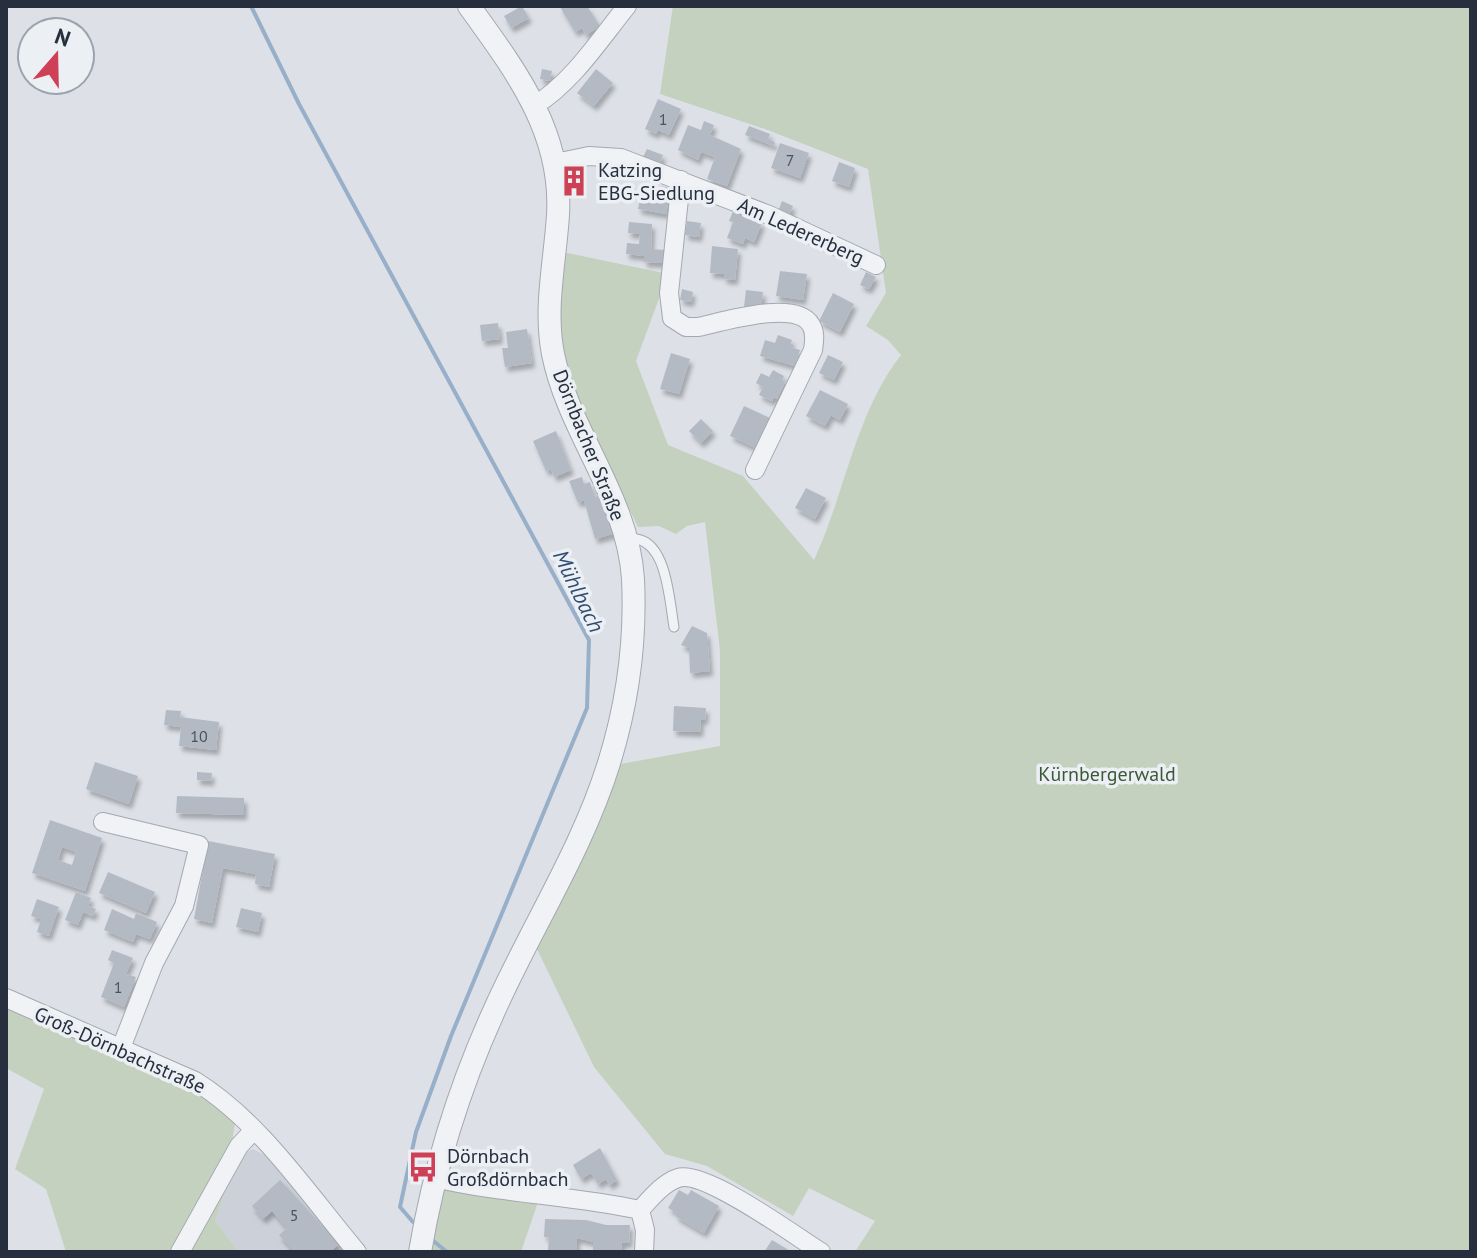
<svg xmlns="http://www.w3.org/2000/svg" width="1477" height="1258" viewBox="0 0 1477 1258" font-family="'PT Sans',sans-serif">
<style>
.built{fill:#cbd0d9}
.green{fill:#c3d1be}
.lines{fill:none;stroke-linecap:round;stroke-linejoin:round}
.stream{stroke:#97afc8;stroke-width:4}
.building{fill:#b4bac4;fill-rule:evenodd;filter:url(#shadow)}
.service-casing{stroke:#a3a8b1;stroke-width:11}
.minor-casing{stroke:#a3a8b1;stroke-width:20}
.tertiary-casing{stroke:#a3a8b1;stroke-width:24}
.service{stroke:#f0f2f5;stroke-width:9}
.minor{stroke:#f0f2f5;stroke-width:18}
.tertiary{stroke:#f0f2f5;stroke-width:22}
.labels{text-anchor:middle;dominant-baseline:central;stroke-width:7;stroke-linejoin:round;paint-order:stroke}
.number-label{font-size:16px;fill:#4a5260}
.poi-label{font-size:20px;fill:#272f3e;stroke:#ecf0f5;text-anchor:start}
.street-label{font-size:20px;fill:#272f3e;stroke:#ecf0f5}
.park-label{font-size:20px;fill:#3b5934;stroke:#ecf0f5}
.water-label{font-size:22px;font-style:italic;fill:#314d71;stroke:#ecf0f5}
</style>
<defs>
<filter id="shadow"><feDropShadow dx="3" dy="5" stdDeviation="2" flood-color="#0004"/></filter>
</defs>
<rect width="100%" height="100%" fill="#dde1e7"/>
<path class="built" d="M253,1149L265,1155L348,1252H239L215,1221L233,1169L242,1154Z"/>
<path class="green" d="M673,6H1471V1252H855L875,1221L809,1188L793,1216L707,1166L665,1154L594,1067L537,949L615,765L720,746V651L705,522L687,526L676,534L659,526L638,527L565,374L558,315L563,252L668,274L636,361L668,445L743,476L814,560C844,496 856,412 901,355L888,340L866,326L886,293L868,169L765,129L660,94Z
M6,1004L188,1084L235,1122L232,1143L173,1252H66L46,1189L15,1169L44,1089L6,1068Z
M233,1169L215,1221L239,1252H186Z
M444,1190L539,1199L521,1252H429L434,1222Z"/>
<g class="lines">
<path class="stream" d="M251,6L299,104L589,640L587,708L451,1036L416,1132L400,1207L413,1222
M431,1239L447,1252"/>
</g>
<path class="building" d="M522,6L529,18L511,28L504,16Z
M562,6H587L600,26L586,35L582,28L575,32L560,7Z
M542,69L552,71L550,81L540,79Z
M596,69L613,83L594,106L577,93Z
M658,99L681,109L669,135L658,130L656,134L645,129Z
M704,121L714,125L710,135L741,149L727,186L707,179L715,157L701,152L698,160L678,150L688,125L701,130Z
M749,126L770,134L768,139L775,142L774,146L745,135Z
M780,143L809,153L800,178L771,168Z
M647,149L663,155L660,163L643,157Z
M839,162L855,168L849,187L832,181Z
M661,186L671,188L666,214L638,209L642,189L660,192Z
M782,201L793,206L788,218L777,214Z
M733,211L762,223L754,242L745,238L743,244L727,238L733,222L729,221Z
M687,221L701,223L699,237L685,235Z
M629,222L652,224L651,249L666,250L665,263L644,262V256L626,254L627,243L639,244L640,234L628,233Z
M712,246L738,249L735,280L724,279V274L710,273Z
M780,271L807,274L803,300L776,296Z
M866,272L876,277L869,289L860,285Z
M682,289L693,292L691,302L680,300Z
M746,290L763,292L761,309L744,307Z
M833,293L854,304L840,332L819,321Z
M498,323L500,339L482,341L480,325Z
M527,329L532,363L505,367L502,348H508L506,332Z
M778,335L792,340L790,347L800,350L795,366L760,356L765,340L775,343Z
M671,353L690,359L679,394L660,389Z
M828,355L843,362L834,380L819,373Z
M773,370L784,376L782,380L785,382L777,399L774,397L772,401L759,395L763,387L756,383L761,373L769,377Z
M820,390L848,404L840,420L831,415L825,426L806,416Z
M744,406L770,418L756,448L730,436Z
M701,419L713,431L701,443L689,431Z
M556,431L571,470L554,477L551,469L546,471L533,441Z
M582,477L584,484L590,482L595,497L604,494L616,533L595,539L584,500L578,503L569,481Z
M806,488L826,498L815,519L795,508Z
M692,626L707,633L710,671L690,673L689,648L681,645Z
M674,706L706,708L705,720L701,719L700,732L673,731Z
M166,710L181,711L180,717L219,722L216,750L179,746L181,727L164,725Z
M95,762L138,776L129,804L86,789Z
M197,772L212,773L211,781L197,780Z
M177,796L244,798V815L176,813Z
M50,820L102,838L85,891L32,873ZM62,847L76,852L72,865L58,860Z
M208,841L275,854L269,887L255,884L256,874L223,868L212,923L194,919Z
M108,872L155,892L146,913L99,893Z
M76,892L91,898L88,906L96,909L93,916L83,912L78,925L65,920Z
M37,899L59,907L49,936L37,932L41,919L31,916Z
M241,908L262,913L258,932L236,927Z
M112,909L134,919L136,913L157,922L150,939L136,934L133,942L104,930Z
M112,950L133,958L126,974L136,977L124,1007L101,997L114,963L108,960Z
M600,1148L617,1180L609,1185L606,1179L598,1184L591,1173L581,1179L573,1165Z
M280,1180L339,1244L330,1252H295L279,1235L287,1228L272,1211L263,1219L252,1206Z
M679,1190L688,1195L691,1190L719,1206L704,1233L675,1216L677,1213L668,1208Z
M545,1219L586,1220L606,1225H630L629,1243H622L621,1252H593V1242L577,1238V1251L548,1250L549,1237H544Z
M772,1240L792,1252H764Z"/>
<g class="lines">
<g class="service-casing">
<path id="service" d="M627,539C667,533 669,599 674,627"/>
</g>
<g class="minor-casing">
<path id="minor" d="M535,105C571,84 601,38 627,6
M555,163L589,156L621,158L769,215L876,265
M681,180L669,293L672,318L686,327H698C722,322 796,299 811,325C816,333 814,342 813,350L755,470
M103,822L199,845L184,906L154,963L121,1048
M6,998L195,1081C260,1121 308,1194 357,1252
M435,1178C502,1194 572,1195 640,1210L645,1230L644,1252
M640,1210C651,1198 663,1183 678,1178C704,1169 795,1236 821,1252
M180,1252L239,1146L254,1130"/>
</g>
<g class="tertiary-casing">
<path id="tertiary" d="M420,1252C434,1169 459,1088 494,1011C531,928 582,850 609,763C627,705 636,640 633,579C628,497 569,433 553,354C544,308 555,262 558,215C563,132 515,70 469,6"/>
</g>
<use href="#service" class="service"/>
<use href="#minor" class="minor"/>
<use href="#tertiary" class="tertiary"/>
</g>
<defs>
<g id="building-bare" transform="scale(2.4)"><path d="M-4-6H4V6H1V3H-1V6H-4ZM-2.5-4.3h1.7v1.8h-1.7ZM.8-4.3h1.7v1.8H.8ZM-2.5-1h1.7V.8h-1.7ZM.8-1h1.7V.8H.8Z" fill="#ce4055" stroke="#ecf0f5" stroke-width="2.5" paint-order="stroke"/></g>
<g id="bus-bare" transform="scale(2.4)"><path d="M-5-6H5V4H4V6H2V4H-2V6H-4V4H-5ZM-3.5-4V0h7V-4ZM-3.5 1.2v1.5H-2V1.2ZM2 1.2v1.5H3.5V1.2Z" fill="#ce4055" stroke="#ecf0f5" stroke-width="2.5" paint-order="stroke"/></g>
</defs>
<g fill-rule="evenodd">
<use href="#building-bare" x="574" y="181"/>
<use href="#bus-bare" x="423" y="1167"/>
</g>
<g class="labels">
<g class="number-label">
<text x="663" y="119">1</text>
<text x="790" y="160">7</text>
<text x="199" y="736">10</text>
<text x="118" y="987">1</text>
<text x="294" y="1215">5</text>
</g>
<g class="poi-label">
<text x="598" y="170">Katzing<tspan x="598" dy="23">EBG-Siedlung</tspan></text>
<text x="447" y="1156">Dörnbach<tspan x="447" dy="23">Großdörnbach</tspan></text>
</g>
<g class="street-label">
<text transform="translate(801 231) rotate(24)">Am Ledererberg</text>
<text transform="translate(589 445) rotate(68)">Dörnbacher Straße</text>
<text transform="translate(120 1050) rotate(24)">Groß-Dörnbachstraße</text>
</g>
<g class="park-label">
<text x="1107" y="774">Kürnbergerwald</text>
</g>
<g class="water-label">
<text transform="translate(579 591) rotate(64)">Mühlbach</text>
</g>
</g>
<rect width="1477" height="1258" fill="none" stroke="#272f3e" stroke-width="16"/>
<g transform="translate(56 56) rotate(20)"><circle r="38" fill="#ecf0f5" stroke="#9da3ac" stroke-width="2"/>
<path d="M0-6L14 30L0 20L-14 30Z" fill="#ce4055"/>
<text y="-12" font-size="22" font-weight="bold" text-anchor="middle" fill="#272f3e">N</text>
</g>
</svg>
